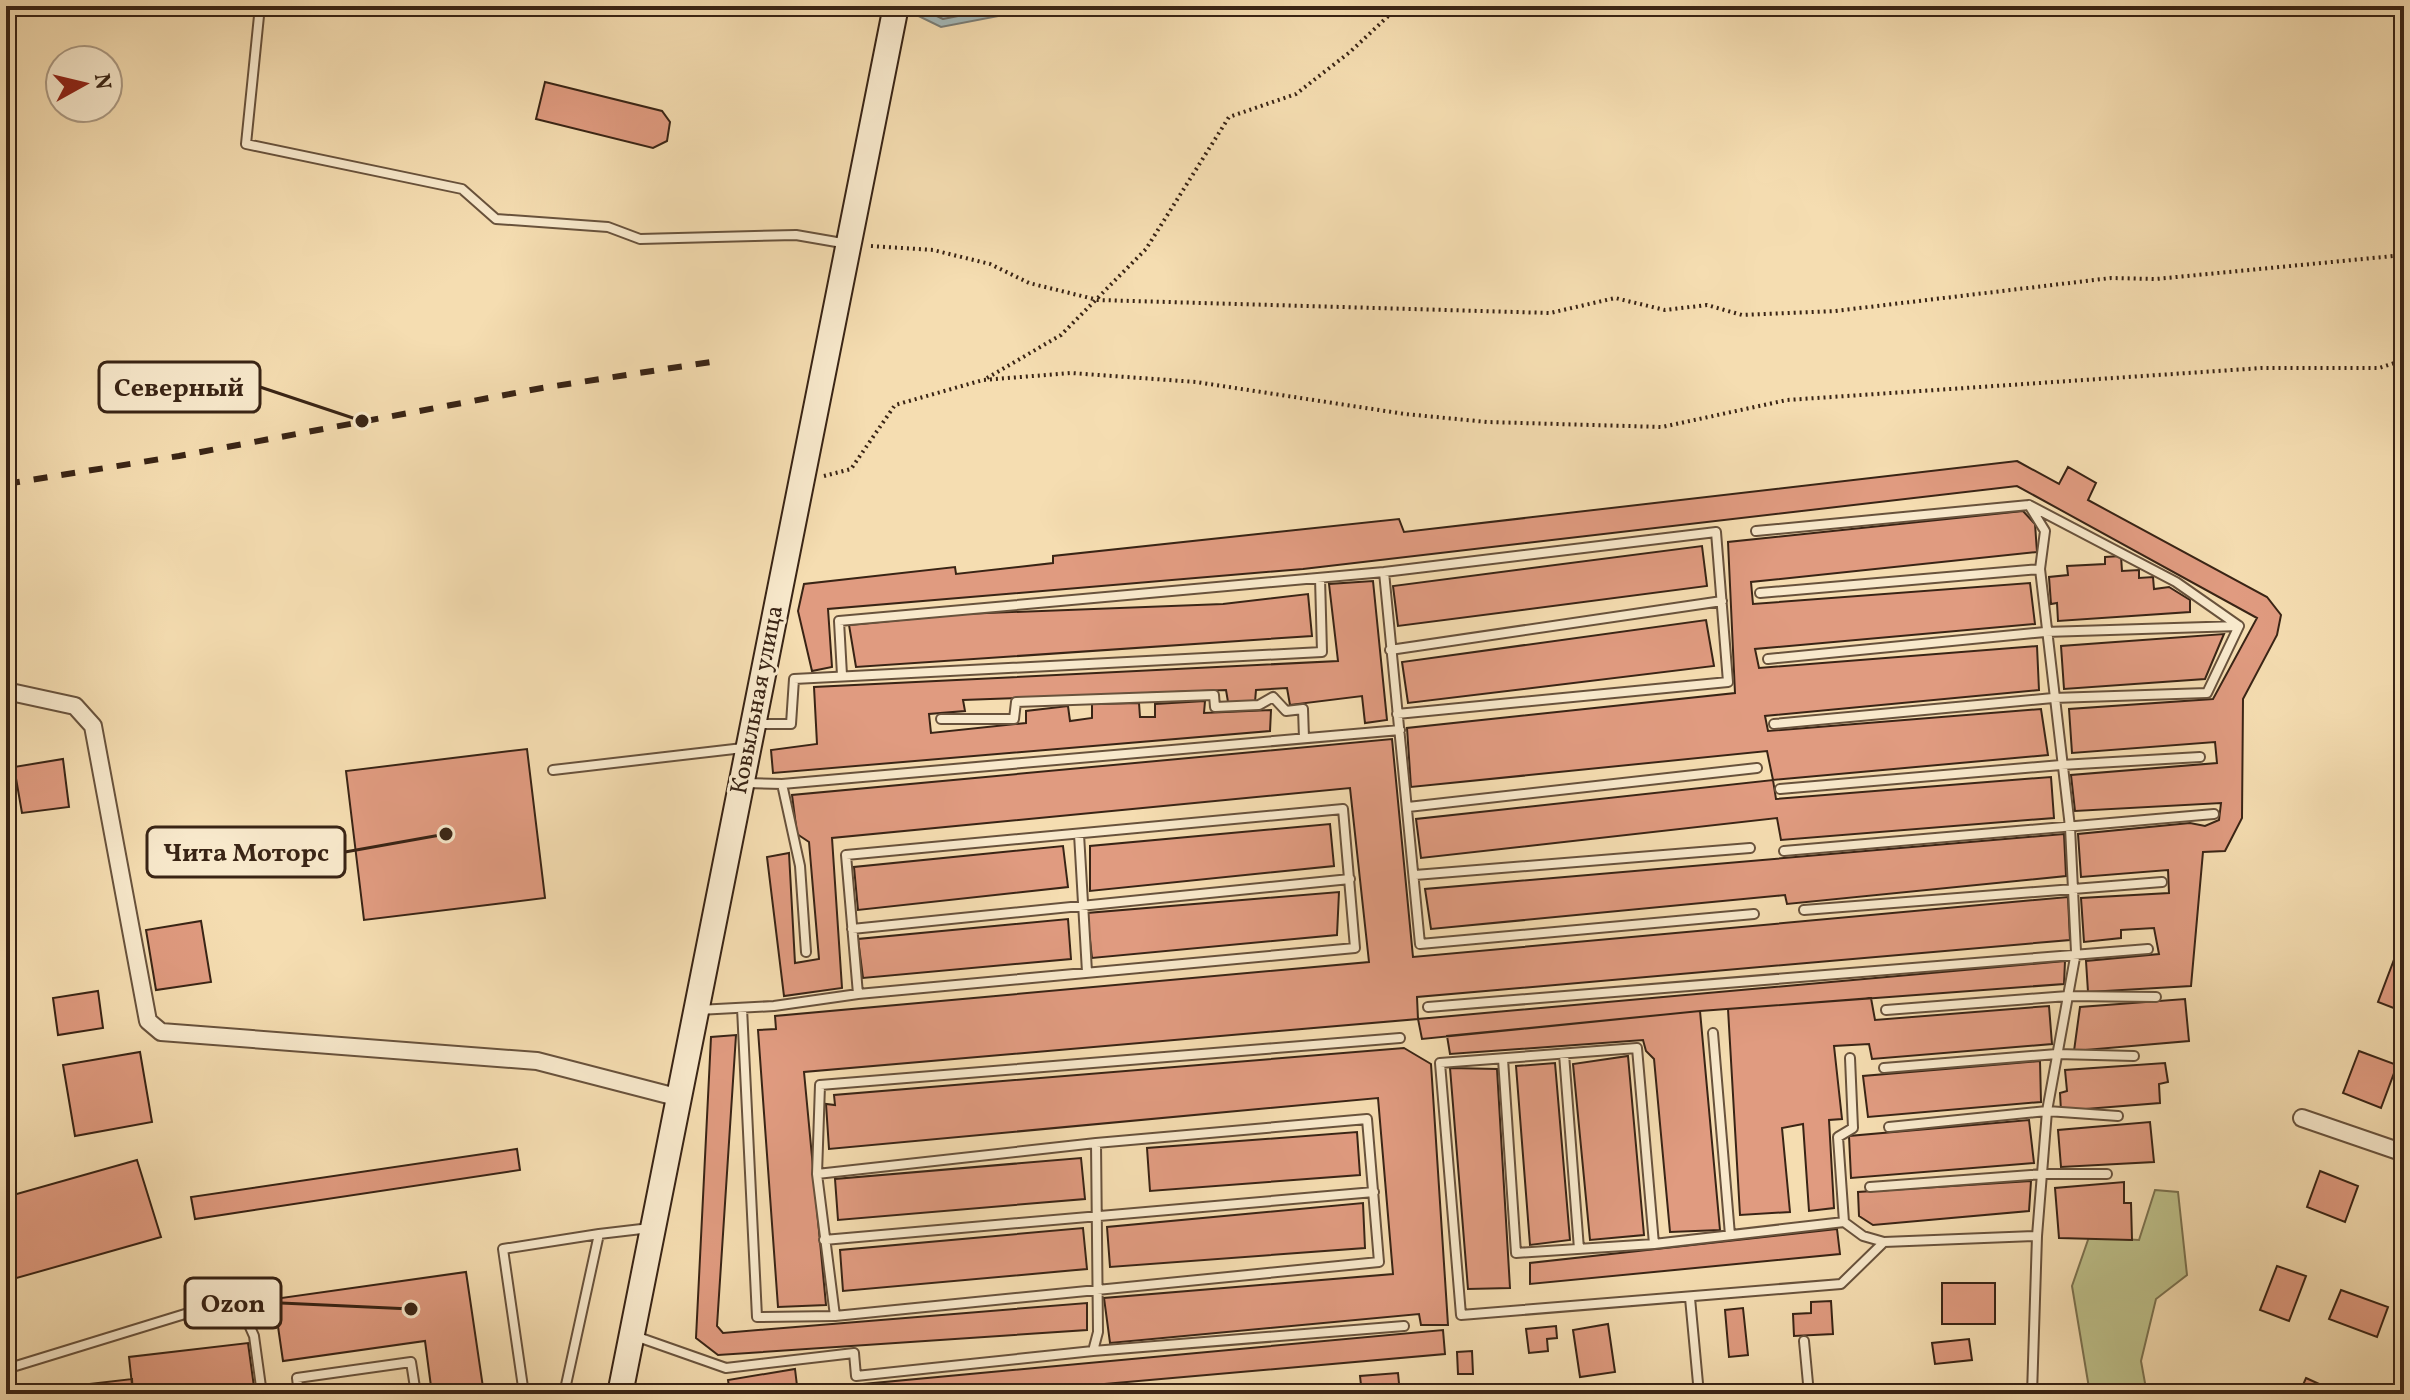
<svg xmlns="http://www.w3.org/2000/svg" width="2410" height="1400" viewBox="0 0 2410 1400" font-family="Vollkorn,serif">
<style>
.green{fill:#bdc08a;stroke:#7b7250;stroke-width:2}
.water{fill:#a3b8b8;stroke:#797d77;stroke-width:2}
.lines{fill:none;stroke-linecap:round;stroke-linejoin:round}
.shore{stroke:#6e6e66;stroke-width:2}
.building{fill:#e09b80;stroke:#392415;stroke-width:2}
.lane-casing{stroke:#68523c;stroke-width:12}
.street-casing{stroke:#68523c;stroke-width:20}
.secondary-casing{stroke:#392415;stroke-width:28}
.path{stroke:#392415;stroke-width:4;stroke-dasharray:2 4;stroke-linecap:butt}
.lane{stroke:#f8e9cc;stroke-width:8}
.street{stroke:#f8e9cc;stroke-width:16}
.secondary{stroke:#f8e9cc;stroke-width:24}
.rail{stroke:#392415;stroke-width:6;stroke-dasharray:14 14;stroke-linecap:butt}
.labels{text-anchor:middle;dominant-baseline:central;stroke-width:6;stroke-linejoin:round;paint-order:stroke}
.street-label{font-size:24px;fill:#392415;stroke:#f8e9cc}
.leader{fill:none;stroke:#392415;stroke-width:3}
.callout-dot{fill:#392415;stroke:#f8e9cc;stroke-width:3}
.callout{fill:#f8e9cc;stroke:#392415;stroke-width:3}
.callout-label{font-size:26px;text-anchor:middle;font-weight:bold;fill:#392415}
</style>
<rect width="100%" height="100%" fill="#f5ddb1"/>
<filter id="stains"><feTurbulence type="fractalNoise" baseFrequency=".0025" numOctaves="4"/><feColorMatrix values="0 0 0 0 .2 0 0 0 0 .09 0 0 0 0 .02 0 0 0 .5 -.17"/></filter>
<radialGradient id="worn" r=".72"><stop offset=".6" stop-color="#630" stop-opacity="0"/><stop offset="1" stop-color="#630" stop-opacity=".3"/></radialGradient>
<path class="green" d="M2155,1190L2178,1192L2187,1275L2156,1299L2141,1361L2147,1394H2090L2072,1286L2089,1237L2139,1240Z"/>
<path class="water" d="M898,6H1050L941,27Z"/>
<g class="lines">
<path class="shore" d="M916,6L943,19L1008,6"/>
</g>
<path class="building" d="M545,82L662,111L670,122L667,141L653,148L536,119Z
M2017,461L2059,484L2068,467L2096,483L2088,500L2267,597L2281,615L2277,635L2243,699L2242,818L2225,851L2203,852L2191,986L2088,992L2086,961L2159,954L2154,928L2121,930V938L2084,942L2081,898L2169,893L2168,870L2081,877L2078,834L2190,823L2205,826L2219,820L2221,803L2075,811L2071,775L2217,763L2215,742L2072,753L2069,709L2213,699L2257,618L2017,486L1303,569L828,609L832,667L812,671L798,611L804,584L955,567L956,574L1053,563V556L1399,519L1404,532Z
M2023,511L2035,524L2037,552L1751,582L1753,604L2030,583L2035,624L1755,649L1759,668L2037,646L2039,690L1765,716L1768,731L2041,709L2048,755L1773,780L1767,751L1411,787L1407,728L1735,693L1728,542Z
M1702,546L1707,586L1398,626L1393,586Z
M2121,556L2122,571L2139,570V578L2153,577L2154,589L2169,587L2190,600V612L2058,621L2057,603L2051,604L2049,577L2068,575L2067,566L2105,564V557Z
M1373,581L1387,720L1365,723L1362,696L1290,705L1287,688L1256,690L1255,702H1228L1226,690L963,700L965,711L929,714L931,733L1026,723V711L1068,706L1070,721L1092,718V704L1139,703L1140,717H1155V704L1205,701L1204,713L1271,710L1270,731L773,773L771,750L817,744L814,687L1338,661L1329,584Z
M1308,594L1312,636L856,667L849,625L962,614L1223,604Z
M1706,620L1714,666L1408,703L1402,662Z
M2224,634L2205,679L2064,689L2061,646Z
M1392,739L1413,957L2068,897L2070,940L1417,997L1418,1019L804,1072L826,1305L778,1307L758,1030L776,1029L775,1016L1369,962L1350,788L832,838L842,988L784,996L767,857L789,853L795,963L819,959L809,842L797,834L792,795Z
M527,749L545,898L364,920L346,771Z
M63,759L69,807L22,813L14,767Z
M2051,777L2054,818L1781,840L1777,818L1421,858L1416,819L1773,780L1776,799Z
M1330,824L1334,866L1090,891V846Z
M2064,834L2066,876L1787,904L1785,895L1431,929L1425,889Z
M1063,846L1068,887L858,910L854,867Z
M1339,892L1337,935L1092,958L1087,913Z
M1068,919L1071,959L863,978L858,939Z
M201,921L211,982L156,990L146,930Z
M2395,957L2404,960V1012L2378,1002Z
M2065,961L2064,984L1700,1011L1422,1039L1418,1019Z
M98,991L103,1028L58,1035L53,998Z
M1871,998L1875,1020L2049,1006L2052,1044L1872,1059L1869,1044L1834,1046L1842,1119L1829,1120L1834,1208L1809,1211L1803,1124L1782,1128L1790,1212L1740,1215L1728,1009Z
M2185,999L2189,1041L2074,1051L2080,1007Z
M1700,1011L1720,1230L1670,1232L1654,1059L1646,1051L1643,1040L1450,1054L1447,1036Z
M736,1035L717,1326L723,1333L1087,1303V1330L718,1355L696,1338L711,1037Z
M1404,1048L1431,1064L1448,1325H1421L1419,1314L1110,1343L1104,1298L1393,1274L1378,1098L829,1149L826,1104L835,1105L834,1095Z
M2359,1051L2397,1065L2381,1108L2343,1093Z
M140,1052L152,1122L75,1136L63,1065Z
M1628,1056L1644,1235L1590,1240L1573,1064Z
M2040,1061L2041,1102L1868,1117L1863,1076Z
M1555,1063L1570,1240L1530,1245L1516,1066Z
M2165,1063L2168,1082L2159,1084L2160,1103L2061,1111L2060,1093L2067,1091L2065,1070Z
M1450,1068L1497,1069L1510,1288L1468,1289Z
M2029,1120L2034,1163L1851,1178L1849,1136Z
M2150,1122L2154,1162L2061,1167L2058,1130Z
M1357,1132L1360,1175L1150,1191L1147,1148Z
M517,1149L520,1170L195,1219L191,1197Z
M1081,1158L1085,1199L838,1220L835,1179Z
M137,1160L161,1237L6,1281V1197Z
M2320,1171L2358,1186L2345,1222L2307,1207Z
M2031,1181L2029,1211L1873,1225L1859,1216L1858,1192Z
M2124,1182V1203H2131L2132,1240L2059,1238L2055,1188Z
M1363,1203L1365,1248L1110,1267L1107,1227Z
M1083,1228L1087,1269L843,1291L840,1250Z
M1837,1229L1840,1254L1530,1284V1263Z
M2277,1266L2306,1276L2289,1321L2260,1310Z
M466,1272L484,1394H432L425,1341L283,1361L274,1299Z
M1942,1283H1995V1324H1942Z
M2341,1290L2388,1307L2377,1337L2329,1319Z
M1831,1301L1833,1334L1794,1336L1793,1314L1811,1313V1302Z
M1743,1308L1748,1355L1729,1357L1725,1310Z
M1608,1324L1615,1372L1580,1377L1573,1330Z
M1556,1326L1557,1338L1547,1339L1548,1351L1529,1353L1526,1329Z
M1443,1330L1445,1354L990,1394H843L842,1386Z
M1969,1339L1972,1360L1935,1364L1932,1343Z
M248,1343L255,1394H133L129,1357Z
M1472,1351L1473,1374H1458L1457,1352Z
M795,1369L798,1394H730L728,1380Z
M1398,1373L1400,1394H1362L1360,1376Z
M2306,1378L2341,1394H2299Z
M132,1379L133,1394H12V1393Z"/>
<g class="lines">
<g class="lane-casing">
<path id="lane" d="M260,6L246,144L462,189L496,219L608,227L640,239L796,235L848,244
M2029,505L2045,531L2040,569L2070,827L2076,952L2047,1111L2037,1236L2032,1394
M1756,531L2029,505L2176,582L2239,626
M1384,572L1420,944L1754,914
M1760,593L2040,569
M1390,650L1722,601
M1768,659L2045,632L2239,626
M842,675L839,621L1384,572L1716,532L1728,682L1397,714
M941,719H1014L1016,702L1214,695L1215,707L1259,705L1273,697L1286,711L1303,709L1304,738
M756,724H791L794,679L1322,652L1320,578
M1774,724L2053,698L2207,693L2239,626
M553,770L743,748
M746,783L782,784L1400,730
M782,784L800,866L806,952
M1780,789L2061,765L2200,757
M1408,807L1757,768
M1079,834L1087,972
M1784,851L2214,814
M1415,875L1750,848
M1804,910L2162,882
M852,929L1350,879
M1428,1007L2148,949
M742,1008L757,1317L835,1316L1379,1262L1367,1119L1096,1143L817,1174
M698,1010L774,1006L858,994L1355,948L1343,809L846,855L858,994
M1886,1010L2068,996L2156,997
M1713,1033L1730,1235
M1564,1054L1579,1249
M1850,1058L1853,1128L1838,1137L1844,1222L1863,1236L1884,1242
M1503,1059L1516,1253L1654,1244L1844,1222
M1884,1068L2057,1054L2134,1056
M1889,1127L2047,1111L2118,1116
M1870,1187L2043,1174H2107
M824,1240L1374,1192
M1654,1244L1637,1048L1440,1063L1461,1315L1841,1284L1884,1242L2037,1236
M1690,1298L1699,1394
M835,1316L817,1174L820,1085L1400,1038
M635,1336L726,1368L854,1353L856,1376L1093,1351L1404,1326
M1804,1341L1809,1394
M1093,1351L1098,1332L1096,1143
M6,1369L237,1298L254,1336L262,1394
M299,1394L297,1378L411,1362L416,1394
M524,1394L503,1249L599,1234
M564,1394L599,1234L650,1228"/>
</g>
<g class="street-casing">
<path id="street" d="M6,691L75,706L93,726L148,1021L161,1032L537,1061L680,1098
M2302,1118L2404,1153"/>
</g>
<g class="secondary-casing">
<path id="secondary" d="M620,1394L896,6"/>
</g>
<path class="path" d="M871,246L933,250L990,264L1029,283L1098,300L1550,313L1615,298L1665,310L1707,305L1742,315L1835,311L2111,278L2156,279L2404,255
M987,378L1061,335L1146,249L1229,117L1296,94L1350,52L1399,6
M824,476L851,469L895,405L983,380L1071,373L1196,382L1405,414L1487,422L1662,427L1787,400L2262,368H2379L2404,360"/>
<use href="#lane" class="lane"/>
<use href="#street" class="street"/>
<use href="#secondary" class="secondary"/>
<path class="rail" d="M6,484L179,456L542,388L717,361"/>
</g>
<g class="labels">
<g class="street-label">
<text transform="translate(758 700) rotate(-79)">Ковыльная улица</text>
</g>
</g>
<path class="leader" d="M362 421L260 387M446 834L345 852M411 1309L281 1303"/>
<g class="callout-dot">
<circle cx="362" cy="421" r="8"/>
<circle cx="446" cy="834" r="8"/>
<circle cx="411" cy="1309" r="8"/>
</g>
<g class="callout">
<rect x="99" y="362" width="161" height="50" rx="8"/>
<rect x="147" y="827" width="198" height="50" rx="8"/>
<rect x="185" y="1278" width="96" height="50" rx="8"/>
</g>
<g class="callout-label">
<text x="179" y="396">Северный</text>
<text x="246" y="861">Чита Моторс</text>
<text x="233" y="1312">Ozon</text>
</g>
<rect width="2410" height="1400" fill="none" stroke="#f5ddb1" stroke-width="32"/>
<rect x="8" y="8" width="2394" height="1384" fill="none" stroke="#392415" stroke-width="4"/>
<rect x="16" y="16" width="2378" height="1368" fill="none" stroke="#392415" stroke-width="2"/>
<g transform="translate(84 84) rotate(82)"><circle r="38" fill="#f8e9cc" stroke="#ac9a83" stroke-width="2"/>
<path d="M0-6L14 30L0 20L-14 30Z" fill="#8f2418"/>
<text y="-12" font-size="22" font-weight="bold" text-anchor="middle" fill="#392415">N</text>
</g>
<rect width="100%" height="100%" filter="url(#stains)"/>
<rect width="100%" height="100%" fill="url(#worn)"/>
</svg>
